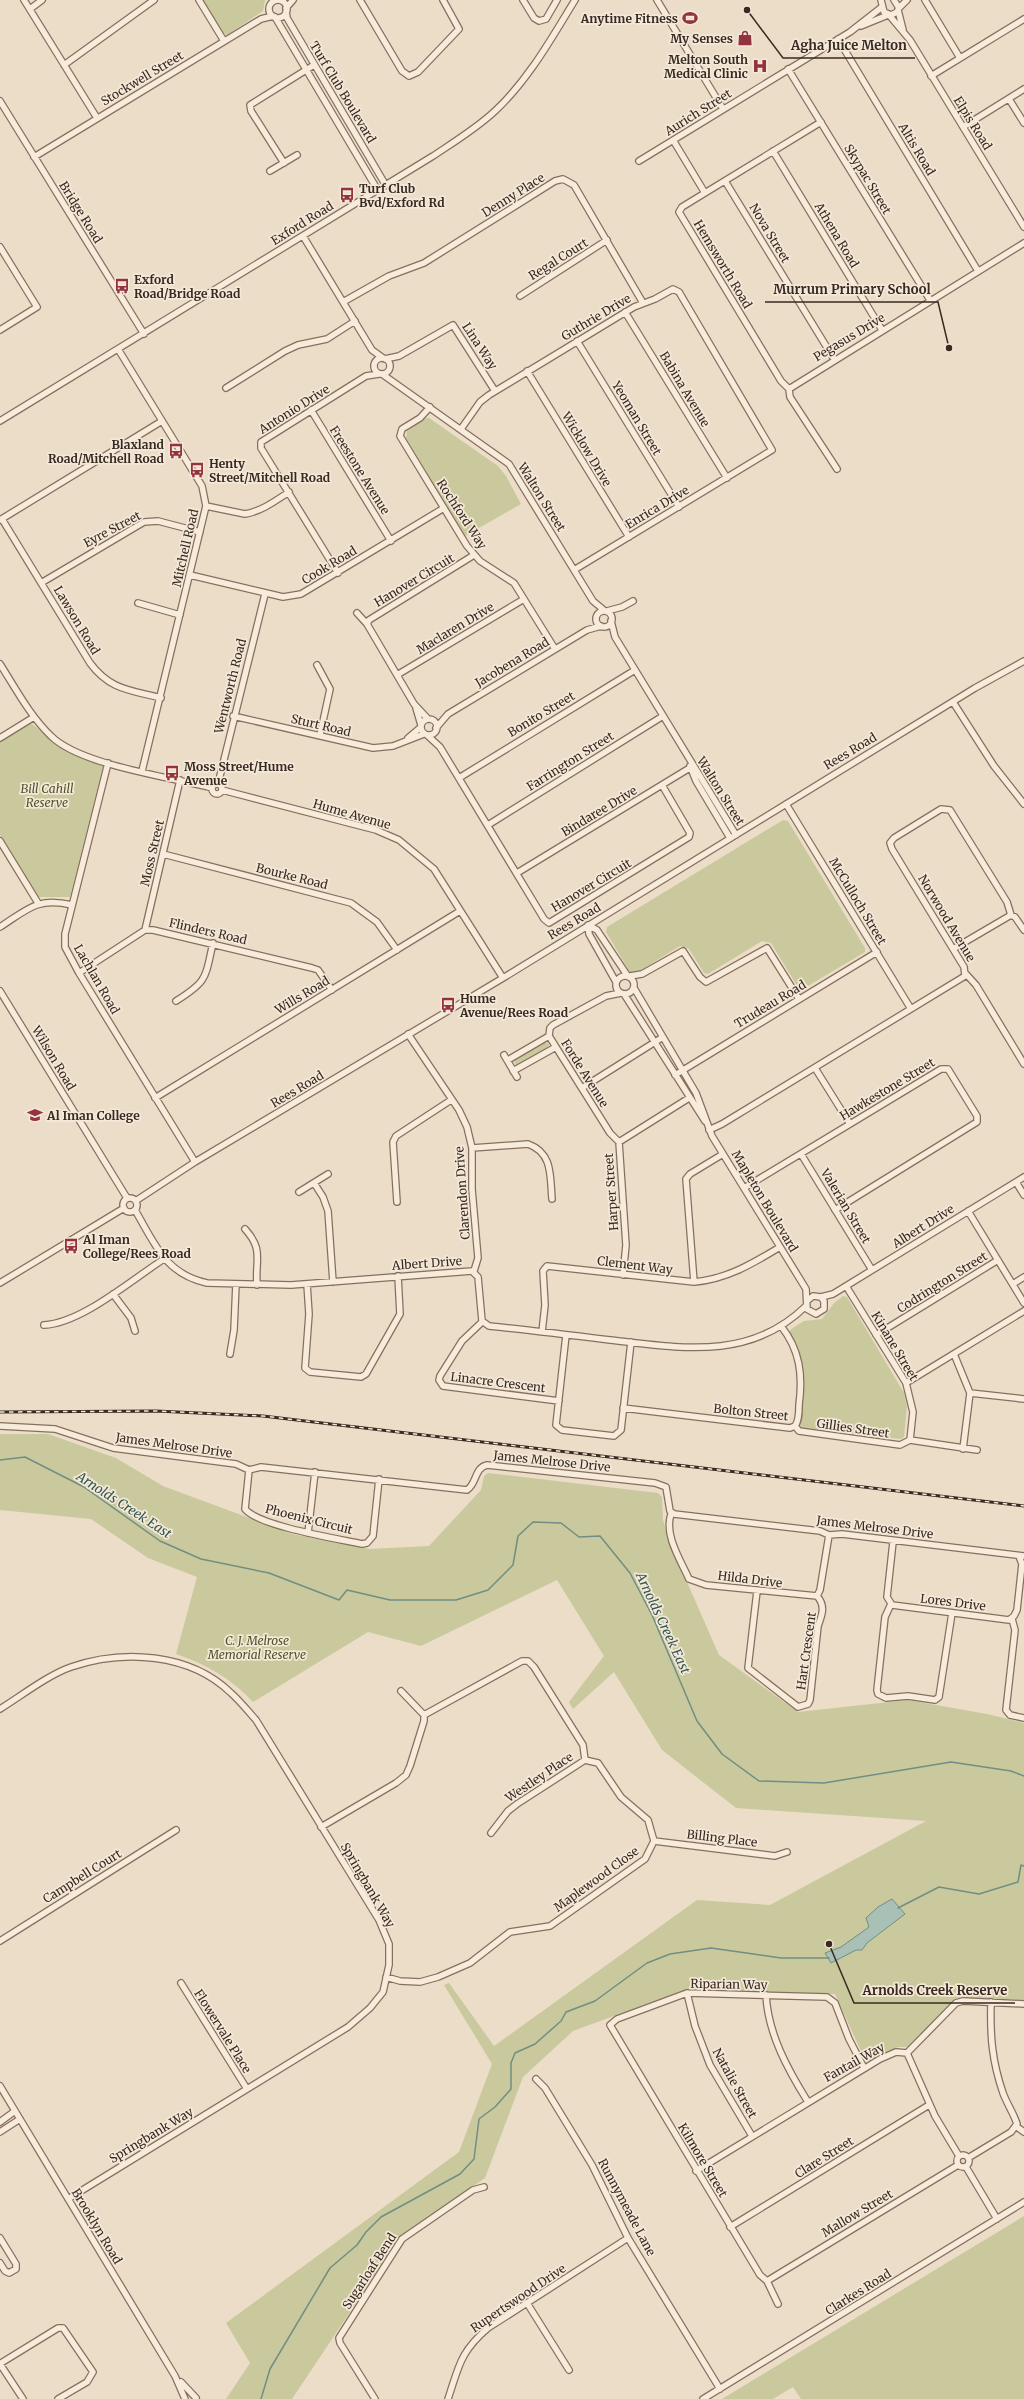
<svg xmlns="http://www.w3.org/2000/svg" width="1024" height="2399" viewBox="0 0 1024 2399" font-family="Merriweather,serif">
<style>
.green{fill:#c9c99d}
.water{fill:#a9c0b6;stroke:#708e83}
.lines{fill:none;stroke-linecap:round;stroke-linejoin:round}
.stream{stroke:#708e83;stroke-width:1.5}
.minor-casing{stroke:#876f5e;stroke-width:8}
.minor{stroke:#f7ebdb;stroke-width:5.5}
.rail-casing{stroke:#382921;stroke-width:3}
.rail{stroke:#f4e8d8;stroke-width:1.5;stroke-dasharray:4.5;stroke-linecap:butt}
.labels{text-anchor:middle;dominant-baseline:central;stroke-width:3.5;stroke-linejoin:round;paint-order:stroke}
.poi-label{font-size:12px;font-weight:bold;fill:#382921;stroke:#f4e8d8;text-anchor:start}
.street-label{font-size:12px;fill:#382921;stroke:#f4e8d8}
.park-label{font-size:12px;font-style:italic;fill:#4e5329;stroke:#f4e8d8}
.water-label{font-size:13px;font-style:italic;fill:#315750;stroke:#f4e8d8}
.leader{fill:none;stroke:#382921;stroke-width:1.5}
.callout-dot{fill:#382921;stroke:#f4e8d8;stroke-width:1.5}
.callout-label{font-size:13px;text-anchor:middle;font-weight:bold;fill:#382921;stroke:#f4e8d8;stroke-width:3.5;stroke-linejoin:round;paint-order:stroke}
</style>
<rect width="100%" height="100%" fill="#ecddc8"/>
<path class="green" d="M202,0H265L263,11L227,35L221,32Z
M426,418H429L498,466L506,476L521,504L465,536L406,438L407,431Z
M31,723L65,751L103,766L70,897H38L0,835V741Z
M783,820L788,821L865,948V952L803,989H799L771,943L762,941L708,974L704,973L689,949L680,946L636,973L630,972L606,932L607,927Z
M543,1041L549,1044L547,1049L518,1066L515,1064L514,1059Z
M843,1296L847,1297L904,1393L907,1406L904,1437L901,1439L802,1428L800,1425C804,1391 807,1364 789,1334L791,1329L804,1321L822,1319L834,1303Z
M0,1434H48L116,1458L163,1486L292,1534L370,1549L429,1546L481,1490L484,1476L488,1473L658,1493L662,1497L663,1520L669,1541L719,1655L798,1712L908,1700L987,1714L1024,1723V2000L957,1998L908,2047H898L866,2062L835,1994L687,1989L573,2031L523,2077L485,2178L400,2237L292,2399H226L250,2363L226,2323L459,2152L492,2064L444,1985L449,1983L494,2046L697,1900L770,1905L926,1821L736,1808L662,1750L614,1672L573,1709L569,1702L604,1656L557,1580L421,1646L368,1632L253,1702C232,1679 206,1664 176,1654L197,1577L148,1558L91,1519L0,1510Z
M1024,2216V2399H801L793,2387L773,2399H722Z"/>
<path class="water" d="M892,1899L905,1914L867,1943L862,1950H856L831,1963L825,1953L841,1947L869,1927L866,1918L878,1907Z"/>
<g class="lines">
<path class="stream" d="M0,1460L25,1457L84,1487L160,1541L201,1559L269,1573L339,1600L347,1590L390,1600H456L488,1590L513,1565L518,1536L533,1522L561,1523L579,1537L600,1536L630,1573L652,1615L697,1721L722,1754L759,1781L824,1783L951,1762L1011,1771L1024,1776
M898,1908L939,1887L979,1894L1018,1882L1021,1865L1024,1866
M261,2399L270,2369L330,2268L357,2245L366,2232L381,2217L460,2174L474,2159L479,2119L495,2107L511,2089V2063L515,2053L535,2044L561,2021L566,2012L595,2001L647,1963L670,1954L711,1948L781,1958H829"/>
<g class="minor-casing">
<path id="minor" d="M24,0L97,118
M199,0L224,41
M360,0L402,71L409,76L418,72L459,29L443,0
M523,0L534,18L539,21L546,19L557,0
M657,0L723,109
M881,0L884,12L891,15L897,12L899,8L894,0
M925,0L960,58
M269 9a9 9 0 1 1 18 0a9 9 0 1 1-18 0Z
M286,8L293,0
M899,8L907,0
M30,9L42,0
M898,10L903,30
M286,11L287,18L385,184
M889,15L910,40L1024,227
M275,17L377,189
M861,26L888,15
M838,39L978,271
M64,65L154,0
M788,69L930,300
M931,76L1024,19
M1009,99L1024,123
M0,101L144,334
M821,122L682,207L679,212L781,381L789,389L790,397L837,469
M963,127L1024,89
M673,140L705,193
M773,151L882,330
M34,157L261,19L273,16
M639,161L850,32L882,7
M284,163L251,111L250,105L314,65
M270,171L297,155
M725,181L834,359
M303,236L372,350L383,358
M0,247L37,307L0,330
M520,296L607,240
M343,302L389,276L424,263L555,181L563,179L574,185L643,303
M625,312L727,478
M577,341L679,507
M118,349L202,486L206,506L142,771
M374 366a8 8 0 1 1 16 0a8 8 0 1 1-16 0Z
M385,359L399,356L453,325L495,391
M527,371L629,537
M382,374L509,464L593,601L605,611
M226,388L285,351L298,345L327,339L355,321
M789,389L1024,243
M430,407L420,418L402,429L400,436L467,546L480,561L514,583L555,649
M311,410L391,541
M0,421L433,156C454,142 477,128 495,111C529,79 551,39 575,0
M461,429L480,402L489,395L634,307L655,299L673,289L679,292L772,450L574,570
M206,506L245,514C262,511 275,501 289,492
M2,519L90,663C110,690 130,690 161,698
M0,520L162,421
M338,573L261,448V442L366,376L379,374
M190,575L283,597L301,594L444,508
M41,583L144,522L158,521L200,532
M138,603L180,615
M607,611L622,607L633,601
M596 619a8 8 0 1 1 16 0a8 8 0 1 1-16 0Z
M357,613L367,624
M611,621L615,637L736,835
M0,664C16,689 30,716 51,736C80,765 170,777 212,788
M317,665L330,689L320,735
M397,675L524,599
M953,702L994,766L1024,804
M416,708L421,725
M233,716L373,748L393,746L424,734
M428,719L414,704L367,624L369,620L474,555
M421 727a8 8 0 1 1 16 0a8 8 0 1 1-16 0Z
M436,728L448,714L587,630L601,626
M427,735L440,747L544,919L549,923L689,837L690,833L662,785
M0,738L34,717
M408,738L421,727
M108,763L65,934V947L79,973L195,1162
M690,766L696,781L730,838
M459,778L635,670
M212 789a5 5 0 1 1 10 0a5 5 0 1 1-10 0Z
M218,784L265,594
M222,790L376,830L399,840L434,869L503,978
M786,804L911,1009
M488,825L663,716
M0,841L38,903
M163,854L351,903L377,922L397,950
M517,873L693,766
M0,927C28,909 37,897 72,905
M145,930L180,780
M953,949L1011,915L1015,917L1024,930
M79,973L145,930H153L312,968L318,970L332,990
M966,974L976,985L1024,1064
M616 985a9 9 0 1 1 18 0a9 9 0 1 1-18 0Z
M630,976L642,974L683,951L700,977L706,982L767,948L799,999
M616,982L589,934L588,925L597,930L627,975
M634,988L696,1093L712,1136L806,1289L807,1309L816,1314L824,1309V1301L821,1297L813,1296L807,1301
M0,991L127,1198
M624,994L705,1121
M176,1001C208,981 205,978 213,943
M408,1034L459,1110L467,1127L472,1148V1189L478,1258L474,1271
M504,1055L517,1077
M508,1060L549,1036
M815,1068L850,1124
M513,1071L556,1047
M675,1075L877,952
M582,1088L663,1037
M155,1098L460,911
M709,1130L722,1124L965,976L964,967L892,849L890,843L894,838L941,809L950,810L1007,902L1011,915
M619,1142L610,1133L549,1036L550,1028L553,1025L606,996L621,993
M472,1148L528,1144C553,1153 550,1176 552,1199
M801,1154L872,1270
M1016,1182L1024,1195
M314,1183L323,1197L328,1211L333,1282
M744,1188L941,1069H948L977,1116V1122L835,1210
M299,1192L328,1174
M123 1205a7 7 0 1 1 14 0a7 7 0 1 1-14 0Z
M137,1200L195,1162L503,978L975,688L1024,661
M397,1202L393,1142L396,1136L451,1100
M135,1210C155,1244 165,1274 207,1283L291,1285L472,1271L478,1277L482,1321L489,1326C530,1330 570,1335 610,1340C681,1348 750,1361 806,1306
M968,1211L1024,1303
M245,1229C264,1250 255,1259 257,1285
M623,1275L626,1245L619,1142L689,1098
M694,1282L686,1179L690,1174L723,1154
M0,1283L124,1208
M307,1284L309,1314L305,1368L310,1372L361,1377L366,1374L400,1314L398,1276
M1013,1284L1024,1277
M846,1286L906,1383L913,1412L910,1440L977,1450
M113,1294L131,1318L135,1331
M821,1297L833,1294L1024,1177
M482,1322L462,1341L440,1376L439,1380L443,1386L559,1401
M44,1325C82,1323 131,1280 164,1259
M781,1326C800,1350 803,1375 799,1405C799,1412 799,1421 795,1426
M542,1332L545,1305L543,1271L547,1266L694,1282C727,1279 752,1264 780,1247
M566,1335L556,1425L562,1430L614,1436L621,1430L631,1342
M876,1335L998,1260
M230,1354L234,1330L236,1284
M954,1354L970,1393L963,1449
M906,1383L1024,1311
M970,1393L1024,1399
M623,1408L790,1428L795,1426
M0,1426L55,1429L113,1448L236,1464L249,1470L261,1467L467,1490C477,1484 474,1468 487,1465L655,1483L666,1487L670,1511L674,1514L820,1531L829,1535L842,1534L1024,1556
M795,1426L799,1431L900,1445L910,1440
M249,1470L245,1509C258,1526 339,1539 362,1544L367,1543L373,1536L379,1479
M671,1514C664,1535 680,1559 689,1579L706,1585L817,1596L820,1590L829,1535
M308,1533L315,1472
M893,1542L887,1597L892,1605L1009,1620L1014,1616L1017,1610L1022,1564L1019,1556
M757,1591L748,1668L798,1707L808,1704L810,1700L818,1626C822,1615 826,1606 817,1596
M891,1604L885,1617L877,1690L878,1694L886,1698L908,1696L935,1700L939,1697L952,1613
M1012,1619L1015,1630L1006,1710L1010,1715L1024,1718
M401,1691L424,1715
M0,1709C21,1696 48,1675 71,1667C123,1649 190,1653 231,1693C240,1701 248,1711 256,1720L379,1920L389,1944V1965L383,1992L370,2008L348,2027L68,2199
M321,1827L396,1783L406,1775L410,1766L424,1721V1715L522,1661H528L534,1667L583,1745L585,1760L598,1763L621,1797L648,1820L654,1841L645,1859L550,1926L510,1932L470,1963L438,1977L420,1982L400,1981L386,1977
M491,1833L508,1811L517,1804L585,1760
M654,1841L775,1856L787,1852
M0,1941L176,1830
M181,1983L247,2089
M687,1993L695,2026L710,2065L752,2136
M766,1995C768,2034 788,2070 808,2102
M907,2053L935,2116L959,2156
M536,2079L545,2088L592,2165L628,2238L720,2389
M0,2086L175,2376L185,2399
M0,2122L15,2111
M1017,2127L1024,2132
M0,2132L20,2119
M957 2161a6 6 0 1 1 12 0a6 6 0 1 1-12 0Z
M968,2158L1011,2132L1017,2124C1014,2114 1007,2104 1003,2093C992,2061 990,2036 991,2002
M966,2167L997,2219
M696,2171L880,2059L896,2052L907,2053L956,2003L963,2001L1024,2004
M730,2227L929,2105
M0,2238L16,2264V2269L9,2273L5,2271L0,2263
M767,2281L958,2165
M527,2303L569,2370
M778,2304L767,2281L760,2275L610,2025L617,2019L687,1993L827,1997L835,2003L849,2039L864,2068
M1,2363L58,2328H63L93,2372L87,2382L58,2399
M0,2364L23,2399
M181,2382L196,2398
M375,2399L340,2343L339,2338L402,2239L473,2190L484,2187
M448,2399C459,2366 460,2352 488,2328L628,2238
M703,2399L1024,2202"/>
</g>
<use href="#minor" class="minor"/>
<g class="rail-casing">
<path id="rail" d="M0,1412L156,1411L263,1416L1024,1506"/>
</g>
<use href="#rail" class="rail"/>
</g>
<defs>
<g id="stadium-bare" transform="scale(1.2)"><path d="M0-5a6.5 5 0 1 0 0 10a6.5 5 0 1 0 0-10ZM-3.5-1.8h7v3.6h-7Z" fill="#92333f" stroke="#f4e8d8" stroke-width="2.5" paint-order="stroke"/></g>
<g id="shop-bare" transform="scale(1.2)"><path d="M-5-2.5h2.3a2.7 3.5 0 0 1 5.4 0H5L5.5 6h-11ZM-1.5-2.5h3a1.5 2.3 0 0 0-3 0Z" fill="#92333f" stroke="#f4e8d8" stroke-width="2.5" paint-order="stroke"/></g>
<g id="hospital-bare" transform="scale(1.2)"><path d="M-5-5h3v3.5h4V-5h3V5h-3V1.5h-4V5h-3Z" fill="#92333f" stroke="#f4e8d8" stroke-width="2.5" paint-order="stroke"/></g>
<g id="bus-bare" transform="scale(1.2)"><path d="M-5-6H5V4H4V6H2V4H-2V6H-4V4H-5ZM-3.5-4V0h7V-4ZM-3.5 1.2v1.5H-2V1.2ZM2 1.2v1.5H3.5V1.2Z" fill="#92333f" stroke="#f4e8d8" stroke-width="2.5" paint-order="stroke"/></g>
<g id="school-bare" transform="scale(1.2)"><path d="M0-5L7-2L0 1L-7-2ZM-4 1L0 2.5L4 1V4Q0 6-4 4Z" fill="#92333f" stroke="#f4e8d8" stroke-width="2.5" paint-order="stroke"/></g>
</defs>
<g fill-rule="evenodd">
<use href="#stadium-bare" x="690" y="18"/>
<use href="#shop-bare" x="745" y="38"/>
<use href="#hospital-bare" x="760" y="66"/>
<use href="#bus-bare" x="347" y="195"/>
<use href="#bus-bare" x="122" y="286"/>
<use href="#bus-bare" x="176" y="451"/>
<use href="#bus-bare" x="197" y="470"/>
<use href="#bus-bare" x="172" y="773"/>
<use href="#bus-bare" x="448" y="1005"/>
<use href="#school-bare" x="35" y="1115"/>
<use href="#bus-bare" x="71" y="1246"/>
</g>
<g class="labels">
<g class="poi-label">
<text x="678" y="18" text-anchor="end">Anytime Fitness</text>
<text x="733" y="38" text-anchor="end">My Senses</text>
<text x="748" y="59" text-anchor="end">Melton South<tspan x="748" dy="14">Medical Clinic</tspan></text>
<text x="359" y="188">Turf Club<tspan x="359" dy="14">Bvd/Exford Rd</tspan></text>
<text x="134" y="279">Exford<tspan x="134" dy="14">Road/Bridge Road</tspan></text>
<text x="164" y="444" text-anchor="end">Blaxland<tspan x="164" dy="14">Road/Mitchell Road</tspan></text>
<text x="209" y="463">Henty<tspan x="209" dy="14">Street/Mitchell Road</tspan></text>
<text x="184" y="766">Moss Street/Hume<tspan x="184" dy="14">Avenue</tspan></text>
<text x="460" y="998">Hume<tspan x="460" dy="14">Avenue/Rees Road</tspan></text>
<text x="47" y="1115">Al Iman College</text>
<text x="83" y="1239">Al Iman<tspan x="83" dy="14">College/Rees Road</tspan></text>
</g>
<g class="street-label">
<text transform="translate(142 78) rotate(-31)">Stockwell Street</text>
<text transform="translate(343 92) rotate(59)">Turf Club Boulevard</text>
<text transform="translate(698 112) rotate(-32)">Aurich Street</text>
<text transform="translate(973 123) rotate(58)">Elpis Road</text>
<text transform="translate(917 149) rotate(59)">Altis Road</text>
<text transform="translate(868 179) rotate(59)">Skypac Street</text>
<text transform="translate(513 195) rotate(-32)">Denny Place</text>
<text transform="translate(81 212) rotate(58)">Bridge Road</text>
<text transform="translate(302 223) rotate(-32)">Exford Road</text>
<text transform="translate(770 233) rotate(59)">Nova Street</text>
<text transform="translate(837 235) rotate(59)">Athena Road</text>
<text transform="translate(558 259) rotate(-32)">Regal Court</text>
<text transform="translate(723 264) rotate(59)">Hemsworth Road</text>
<text transform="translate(596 317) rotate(-31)">Guthrie Drive</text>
<text transform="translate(849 337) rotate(-31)">Pegasus Drive</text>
<text transform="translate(480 346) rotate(57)">Lina Way</text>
<text transform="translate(685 389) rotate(59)">Babina Avenue</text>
<text transform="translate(294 409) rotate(-32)">Antonio Drive</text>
<text transform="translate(637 418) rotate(59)">Yeoman Street</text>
<text transform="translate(587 449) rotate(59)">Wicklow Drive</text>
<text transform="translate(360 470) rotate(58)">Freestone Avenue</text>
<text transform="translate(542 497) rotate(58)">Walton Street</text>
<text transform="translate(657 507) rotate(-31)">Enrica Drive</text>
<text transform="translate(462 514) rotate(57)">Rochford Way</text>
<text transform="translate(112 529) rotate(-28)">Eyre Street</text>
<text transform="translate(185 548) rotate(-77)">Mitchell Road</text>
<text transform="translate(329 565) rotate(-31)">Cook Road</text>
<text transform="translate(414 580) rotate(-31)">Hanover Circuit</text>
<text transform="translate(77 620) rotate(59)">Lawson Road</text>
<text transform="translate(455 628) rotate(-31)">Maclaren Drive</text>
<text transform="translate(512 662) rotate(-31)">Jacobena Road</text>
<text transform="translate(230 686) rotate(-76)">Wentworth Road</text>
<text transform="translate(541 714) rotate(-31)">Bonito Street</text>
<text transform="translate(321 725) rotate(13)">Sturt Road</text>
<text transform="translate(850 751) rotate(-31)">Rees Road</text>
<text transform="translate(570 761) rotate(-32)">Farrington Street</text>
<text transform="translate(721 791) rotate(58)">Walton Street</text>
<text transform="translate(599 811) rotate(-31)">Bindaree Drive</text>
<text transform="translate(352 814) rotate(16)">Hume Avenue</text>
<text transform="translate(152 853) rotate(-77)">Moss Street</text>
<text transform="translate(292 876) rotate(14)">Bourke Road</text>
<text transform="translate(591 885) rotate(-31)">Hanover Circuit</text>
<text transform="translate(858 901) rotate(59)">McCulloch Street</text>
<text transform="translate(947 918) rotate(59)">Norwood Avenue</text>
<text transform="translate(574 921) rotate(-31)">Rees Road</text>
<text transform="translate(208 931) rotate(13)">Flinders Road</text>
<text transform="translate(97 979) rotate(60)">Lachlan Road</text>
<text transform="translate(302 995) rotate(-31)">Wills Road</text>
<text transform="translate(770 1004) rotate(-31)">Trudeau Road</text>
<text transform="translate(54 1058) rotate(59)">Wilson Road</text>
<text transform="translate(585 1073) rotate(58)">Forde Avenue</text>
<text transform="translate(297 1089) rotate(-31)">Rees Road</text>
<text transform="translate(887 1089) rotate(-31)">Hawkestone Street</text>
<text transform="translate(611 1192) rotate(-94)">Harper Street</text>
<text transform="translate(462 1193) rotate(-94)">Clarendon Drive</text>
<text transform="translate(765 1201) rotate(59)">Mapleton Boulevard</text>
<text transform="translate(846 1206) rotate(59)">Valerian Street</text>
<text transform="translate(923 1226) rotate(-32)">Albert Drive</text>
<text transform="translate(427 1263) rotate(-4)">Albert Drive</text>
<text transform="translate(635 1265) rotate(7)">Clement Way</text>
<text transform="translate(942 1282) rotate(-32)">Codrington Street</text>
<text transform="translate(895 1346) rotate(59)">Kinane Street</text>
<text transform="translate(498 1382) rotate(7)">Linacre Crescent</text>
<text transform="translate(751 1412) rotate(6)">Bolton Street</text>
<text transform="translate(853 1428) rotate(8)">Gillies Street</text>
<text transform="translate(174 1445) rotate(8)">James Melrose Drive</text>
<text transform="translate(552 1461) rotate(6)">James Melrose Drive</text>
<text transform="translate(309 1519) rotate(14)">Phoenix Circuit</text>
<text transform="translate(875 1527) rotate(7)">James Melrose Drive</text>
<text transform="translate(750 1579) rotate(7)">Hilda Drive</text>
<text transform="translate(953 1602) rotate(7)">Lores Drive</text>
<text transform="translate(806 1651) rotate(-82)">Hart Crescent</text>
<text transform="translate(539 1777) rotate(-34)">Westley Place</text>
<text transform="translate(722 1838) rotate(7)">Billing Place</text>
<text transform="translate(82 1876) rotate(-32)">Campbell Court</text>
<text transform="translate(596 1879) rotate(-36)">Maplewood Close</text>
<text transform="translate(368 1885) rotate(60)">Springbank Way</text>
<text transform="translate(729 1984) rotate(1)">Riparian Way</text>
<text transform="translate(223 2031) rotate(58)">Flowervale Place</text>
<text transform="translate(854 2062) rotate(-29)">Fantail Way</text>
<text transform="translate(735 2083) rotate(61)">Natalie Street</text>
<text transform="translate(151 2135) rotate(-31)">Springbank Way</text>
<text transform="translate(824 2157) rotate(-32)">Clare Street</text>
<text transform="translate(703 2160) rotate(59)">Kilmore Street</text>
<text transform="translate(627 2207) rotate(62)">Runnymeade Lane</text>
<text transform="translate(857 2213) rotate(-31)">Mallow Street</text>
<text transform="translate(97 2226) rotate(59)">Brooklyn Road</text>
<text transform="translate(369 2271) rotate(-57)">Sugarloaf Bend</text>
<text transform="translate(858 2292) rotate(-32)">Clarkes Road</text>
<text transform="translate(518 2298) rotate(-34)">Rupertswood Drive</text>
</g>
<g class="park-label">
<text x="47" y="788">Bill Cahill<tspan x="47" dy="14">Reserve</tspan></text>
<text x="257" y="1640">C. J. Melrose<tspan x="257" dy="14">Memorial Reserve</tspan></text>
</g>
<g class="water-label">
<text transform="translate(124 1505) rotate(33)">Arnolds Creek East</text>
<text transform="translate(663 1623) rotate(65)">Arnolds Creek East</text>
</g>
</g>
<path class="leader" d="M747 10L783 58H915M949 348L938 302H765M829 1944L854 2003H1015"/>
<g class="callout-dot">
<circle cx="747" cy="10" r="4"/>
<circle cx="949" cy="348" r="4"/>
<circle cx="829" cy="1944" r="4"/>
</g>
<g class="callout-label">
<text x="849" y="50">Agha Juice Melton</text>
<text x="852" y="294">Murrum Primary School</text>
<text x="935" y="1995">Arnolds Creek Reserve</text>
</g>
</svg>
